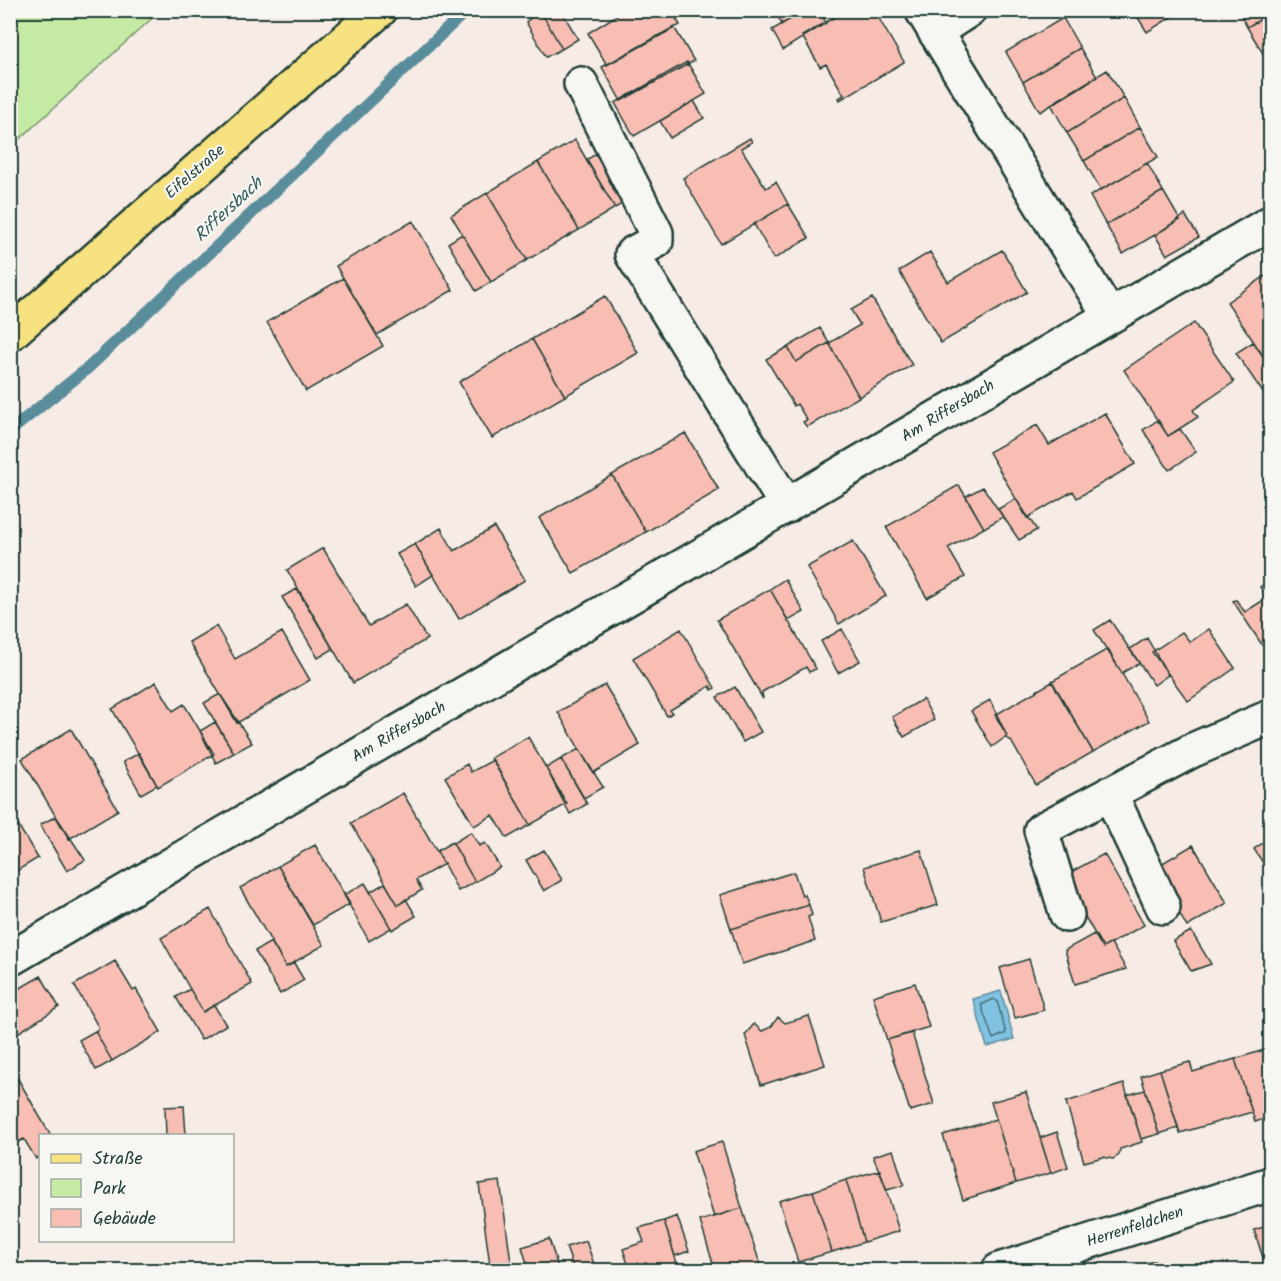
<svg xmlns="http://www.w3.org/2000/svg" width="1281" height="1281" viewBox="0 0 1281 1281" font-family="Kalam,sans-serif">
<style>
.green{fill:#c5eaa4;stroke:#72946c;stroke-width:1.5}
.water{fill:#81c2e2;stroke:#5a8d9c;stroke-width:1.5}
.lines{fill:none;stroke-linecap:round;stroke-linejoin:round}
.shore{stroke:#46727a;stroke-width:1.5}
.stream{stroke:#5a8d9c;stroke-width:12}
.building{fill:#f9beb3;stroke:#1f3d34;stroke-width:1.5}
.minor-casing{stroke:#1f3d34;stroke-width:38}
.major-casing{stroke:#1f3d34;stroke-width:38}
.minor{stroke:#f6f6f2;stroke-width:33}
.major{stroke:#f7e281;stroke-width:33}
.labels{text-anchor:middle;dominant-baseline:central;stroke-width:4.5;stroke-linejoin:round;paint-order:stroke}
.street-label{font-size:16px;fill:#1f3d34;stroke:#f6f6f2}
.water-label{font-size:18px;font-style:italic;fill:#385e60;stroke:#f6f6f2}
</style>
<rect width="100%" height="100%" fill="#f7ebe5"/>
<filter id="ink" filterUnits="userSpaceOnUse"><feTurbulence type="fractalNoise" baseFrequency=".0167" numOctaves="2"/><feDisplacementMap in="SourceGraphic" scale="12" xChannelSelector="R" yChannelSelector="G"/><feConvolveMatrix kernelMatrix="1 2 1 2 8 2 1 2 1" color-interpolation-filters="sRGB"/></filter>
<g filter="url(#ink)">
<path class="green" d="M11,10H160V11L11,147Z"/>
<path class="water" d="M1001,991L1014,1039L987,1047L973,999Z"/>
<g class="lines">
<path class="shore" d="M994,999L997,1001L1006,1033L993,1039L981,1005Z"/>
<path class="stream" d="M10,431L88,368L467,10"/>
</g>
<path class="building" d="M540,10L562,49L546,57L526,22Z
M540,10H561L578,39L562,49Z
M625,10H671L680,25L607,65L588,33Z
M774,10H806L782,24Z
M806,10H819L826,23L783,50L772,30Z
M847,10H874L904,62L840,100L839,98L844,95L826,64L820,67L802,36Z
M1060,10H1076L1064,18Z
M1134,10H1147L1137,16Z
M1147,10H1176L1178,13L1147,32L1137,16Z
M1238,10H1270V14L1247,27Z
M1270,14V52L1264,55L1247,27Z
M1063,18L1080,48L1023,82L1006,52Z
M674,27L694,61L621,101L602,67Z
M1080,48L1097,77L1040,112L1023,82Z
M1270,52V67L1264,55Z
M687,62L706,94L634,136L615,103Z
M1107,70L1124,98L1067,133L1051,104Z
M1124,98L1140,127L1084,161L1067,133Z
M694,101L704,118L670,138L660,121Z
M1140,127L1158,157L1101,190L1084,161Z
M750,138L752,142L741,148L766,188L776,182L788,204L721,244L683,178Z
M575,140L615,208L579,230L538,162Z
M601,151L630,199L615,208L586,160Z
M538,162L579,230L527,260L487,193Z
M1147,163L1163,191L1106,225L1090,196Z
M1163,191L1180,220L1123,254L1106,225Z
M487,193L527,260L491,282L451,215Z
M788,204L809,238L774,259L754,224Z
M1185,215L1199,237L1167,255L1155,235Z
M413,221L453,290L377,335L336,266Z
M462,234L491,282L476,291L448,243Z
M1002,250L1027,292L941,343L899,271L930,252L948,282Z
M1270,273V366L1227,302Z
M343,278L383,346L306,391L267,322Z
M605,296L638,353L565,396L532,339Z
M872,298L912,365L859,397L829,343L860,325L851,310Z
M1194,323L1234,382L1193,410L1198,417L1168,436L1124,370Z
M820,328L829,343L796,362L788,347Z
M532,339L565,396L492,438L459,382Z
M1253,342L1270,366V403L1236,353Z
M829,343L859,397L807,427L803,422L807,420L797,404L794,406L766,359L788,347L796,362Z
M1105,413L1135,464L1077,498L1073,491L1027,518L989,452L1037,425L1049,445Z
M1158,420L1168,436L1180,429L1196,452L1169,470L1143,430Z
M685,433L719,490L646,532L612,475Z
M612,475L646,532L573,573L539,518Z
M959,485L984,528L948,548L965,577L927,598L886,527Z
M983,487L1003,517L984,528L966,496Z
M1016,499L1037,530L1019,540L998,509Z
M494,527L525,580L459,619L415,544L441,528L454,551Z
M853,541L886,596L839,624L807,567Z
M415,544L433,575L416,586L397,554Z
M323,548L369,626L406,604L427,639L353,683L287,570Z
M785,579L804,612L788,621L770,589Z
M1270,580V657L1233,601L1236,600L1245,612L1267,598L1260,587Z
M297,589L333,649L318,658L282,597Z
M770,589L816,669L809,672L806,667L762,692L763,699L717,620Z
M1110,620L1139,663L1122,673L1094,630Z
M216,626L235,659L282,632L310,680L237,723L189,642Z
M681,629L715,688L712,690L710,686L670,710L672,713L667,716L633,658Z
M842,629L860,661L838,673L821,641Z
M1209,629L1235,668L1188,701L1152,652L1182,632L1190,642Z
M1147,638L1168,675L1154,685L1130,649Z
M1108,649L1149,721L1093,752L1052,681Z
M156,682L173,711L184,704L214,754L158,787L112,709Z
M1052,682L1093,752L1036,785L1011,741L1005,737L1007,736L995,715Z
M605,685L640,745L593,773L558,712Z
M735,687L761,732L743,742L717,697Z
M220,694L252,743L234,753L204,703Z
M923,699L934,720L904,737L892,717Z
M990,700L1007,736L992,747L971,711Z
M215,722L234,753L216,763L200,731Z
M71,729L118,810L69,839L22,759Z
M528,737L567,804L530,825L491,758Z
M579,749L603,787L584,798L561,759Z
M139,753L157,785L141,794L123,762Z
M561,759L587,804L570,814L546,768Z
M493,760L530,825L507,838L493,815L474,826L445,777L467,764L471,772Z
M403,793L444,864L416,880L422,890L398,905L351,823Z
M10,812L38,858L10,875Z
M56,816L85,860L67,871L40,825Z
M471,832L479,846L485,843L500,867L475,882L453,843Z
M1270,838V874L1254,849Z
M452,842L475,882L458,891L437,851Z
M315,845L350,904L313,925L278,866Z
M1193,845L1227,903L1187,927L1154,868Z
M544,850L562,880L544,891L526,860Z
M921,850L938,905L881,922L864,867Z
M1104,854L1144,925L1103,948L1062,877Z
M278,866L324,945L286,967L240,888Z
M794,872L802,896L805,895L809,905L731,929L720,895Z
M365,883L391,928L369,941L344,895Z
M385,883L398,905L406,899L416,916L392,930L370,892Z
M809,905L812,915L808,917L815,941L742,964L731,929Z
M210,909L252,984L203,1012L161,938Z
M1191,931L1211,964L1191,971L1173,941Z
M1094,934L1103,948L1111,943L1126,969L1075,984L1065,950Z
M271,942L286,967L294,963L304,980L280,994L255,951Z
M1029,959L1044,1010L1015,1018L1000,968Z
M115,961L133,991L136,989L161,1032L112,1061L95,1031L99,1028L74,985Z
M41,976L59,1007L13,1036L10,994Z
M915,983L929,1027L887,1040L873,996Z
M190,989L203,1012L214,1005L226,1025L201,1040L176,997Z
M809,1016L825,1065L761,1085L745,1035L754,1024L762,1031L771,1027L778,1017L785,1023Z
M95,1031L112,1061L96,1070L79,1040Z
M912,1033L934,1104L910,1111L887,1040Z
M1264,1050L1267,1060L1270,1058V1117L1255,1122L1235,1059Z
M1235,1059L1252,1112L1180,1133L1160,1070L1190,1062L1193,1072Z
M1160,1070L1178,1128L1159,1134L1141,1076Z
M18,1079L51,1136H40V1156L36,1159L24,1139L10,1146V1083Z
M1124,1084L1142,1142L1120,1149L1119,1155L1113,1159L1103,1157L1084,1162L1066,1102Z
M1145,1090L1159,1134L1141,1139L1127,1095Z
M1026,1092L1051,1173L1016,1183L991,1102Z
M184,1106L186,1135L166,1136L165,1107Z
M996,1119L1016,1183L963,1200L943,1135Z
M1057,1132L1068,1167L1051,1173L1040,1138Z
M722,1142L742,1208L714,1217L693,1151Z
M893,1150L904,1185L887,1190L873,1156Z
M880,1170L899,1231L864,1242L846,1180Z
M846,1180L864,1242L832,1252L813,1191Z
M500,1181L511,1262L490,1265L479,1184Z
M813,1191L832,1252L798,1262L779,1201Z
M742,1208L762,1270H715L700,1221Z
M677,1216L689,1251L675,1256L664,1221Z
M664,1221L679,1270H630L623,1249L644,1242L639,1228Z
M1270,1225V1270H1267L1254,1230Z
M549,1239L559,1270H529L522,1247Z
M586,1241L596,1270H574L566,1247Z
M1154,1261L1157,1270H1125Z"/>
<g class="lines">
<g class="minor-casing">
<path id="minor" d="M922,10L1109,315
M935,32L969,10
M581,84L656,233V241L632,254L787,506
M1110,793L1163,907
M1067,915L1041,830L1193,750L1270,717
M10,959L1270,223
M999,1270L1270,1184"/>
</g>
<g class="major-casing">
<path id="major" d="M10,334L380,10"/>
</g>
<use href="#minor" class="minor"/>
<use href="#major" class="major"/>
</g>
</g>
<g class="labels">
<g class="street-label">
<text transform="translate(195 172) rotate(-41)">Eifelstraße</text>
<text transform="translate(948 411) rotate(-31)">Am Riffersbach</text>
<text transform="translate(399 732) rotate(-30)">Am Riffersbach</text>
<text transform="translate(1135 1227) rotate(-18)">Herrenfeldchen</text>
</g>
<g class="water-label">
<text transform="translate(229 210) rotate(-43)">Riffersbach</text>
</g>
</g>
<rect width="1281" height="1281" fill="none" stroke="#f6f6f2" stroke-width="36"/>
<rect x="18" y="18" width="1245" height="1245" fill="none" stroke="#1f3d34" stroke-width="2" filter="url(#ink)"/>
<rect x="39" y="1134" width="195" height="108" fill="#f6f6f2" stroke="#a0aca6" stroke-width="1.5"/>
<rect x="51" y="1154" width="30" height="9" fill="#f7e281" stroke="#a0aca6" stroke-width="1.5"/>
<text x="93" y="1164" font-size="18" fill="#1f3d34">Straße</text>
<rect x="51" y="1179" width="30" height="18" fill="#c5eaa4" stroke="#a0aca6" stroke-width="1.5"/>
<text x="93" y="1194" font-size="18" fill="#1f3d34">Park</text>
<rect x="51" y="1209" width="30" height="18" fill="#f9beb3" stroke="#a0aca6" stroke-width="1.5"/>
<text x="93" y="1224" font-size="18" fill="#1f3d34">Gebäude</text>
</svg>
